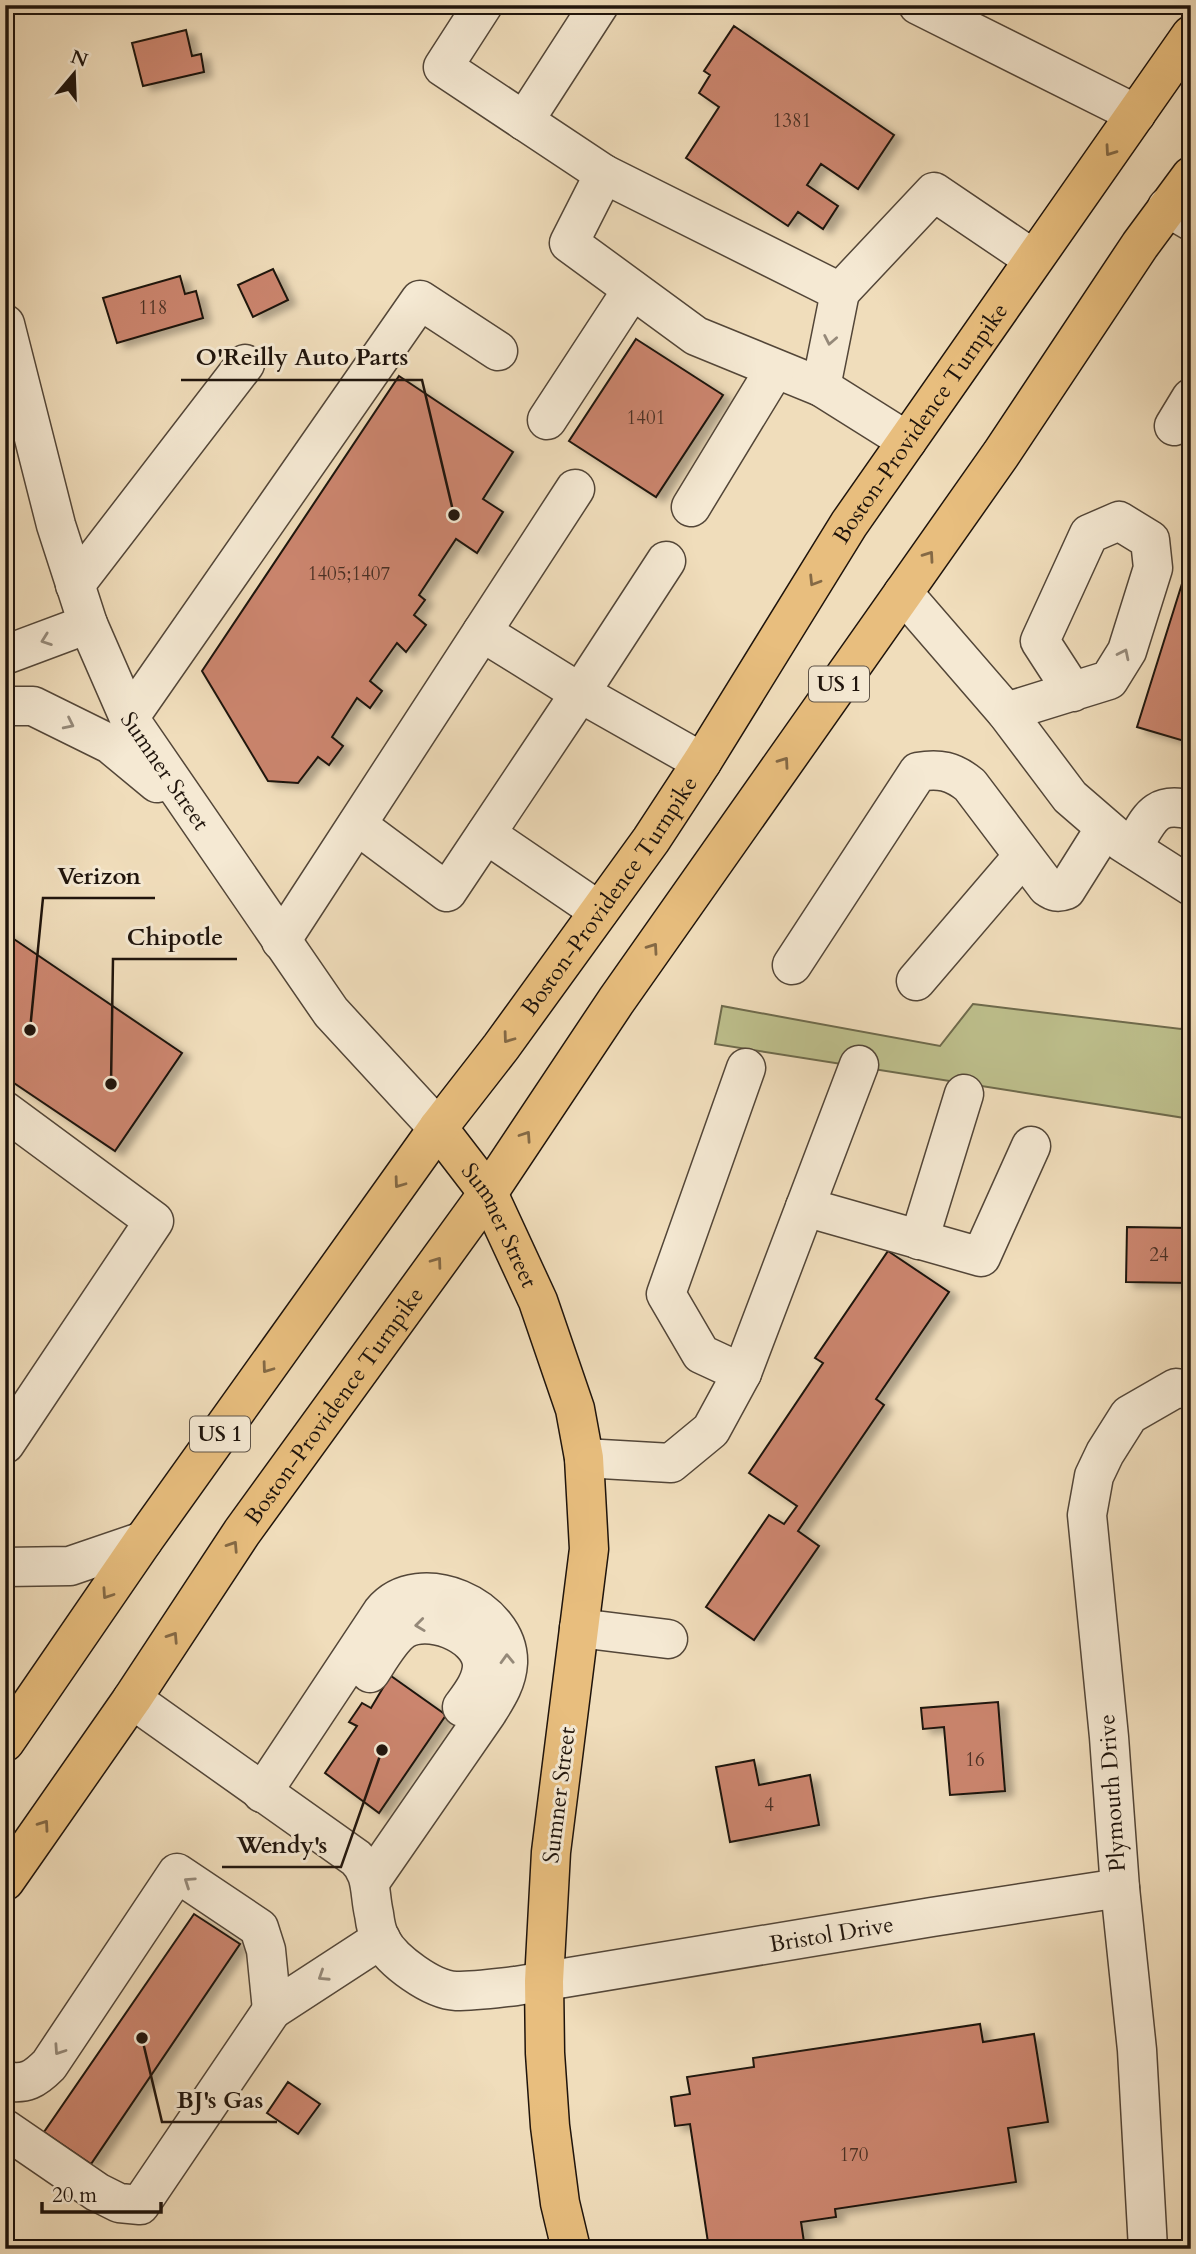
<svg xmlns="http://www.w3.org/2000/svg" width="1196" height="2254" viewBox="0 0 1196 2254" font-family="Cardo,serif">
<style>
.green{fill:#bec08d;stroke:#6e6a4c;stroke-width:2}
.building{fill:#cb856e;stroke:#1f140c;stroke-width:2;filter:url(#shadow)}
.lines{fill:none;stroke-linecap:round;stroke-linejoin:round}
.minor-casing{stroke:#534638;stroke-width:41}
.major-casing{stroke:#1f140c;stroke-width:41}
.minor{stroke:#f5e9d3;stroke-width:38}
.major{stroke:#e8be7e;stroke-width:38}
.oneway{stroke:#846945}
.oneway2{stroke:#958979}
.labels{text-anchor:middle;dominant-baseline:central;stroke-width:6;stroke-linejoin:round;paint-order:stroke}
.number-label{font-size:19px;fill:#4a3024}
.shield{fill:#f5e9d3;stroke:#5f5448;stroke-width:2}
.shield-label{font-size:21px;font-weight:bold;fill:#1f140c}
.street-label{font-size:23px;fill:#1f140c;stroke:#f5e9d3}
.leader{fill:none;stroke:#1f140c;stroke-width:2.5}
.callout-dot{fill:#1f140c;stroke:#f5e9d3;stroke-width:2.5}
.callout-label{font-size:24px;text-anchor:middle;font-weight:bold;fill:#1f140c;stroke:#f5e9d3;stroke-width:6;stroke-linejoin:round;paint-order:stroke}
</style>
<defs>
<filter id="shadow"><feDropShadow dx="8" dy="4.5" stdDeviation="3.5" flood-color="#0004"/></filter>
</defs>
<rect width="100%" height="100%" fill="#f0ddbb"/>
<filter id="stains"><feTurbulence type="fractalNoise" baseFrequency=".00286" numOctaves="4"/><feColorMatrix values="0 0 0 0 .2 0 0 0 0 .09 0 0 0 0 .02 0 0 0 .5 -.17"/></filter>
<radialGradient id="worn" r=".72"><stop offset=".6" stop-color="#630" stop-opacity="0"/><stop offset="1" stop-color="#630" stop-opacity=".3"/></radialGradient>
<path class="green" d="M973,1004L1181,1029L1191,1018V1119L715,1044L722,1006L940,1046Z"/>
<path class="building" d="M734,26L894,135L858,189L821,164L807,185L838,206L823,229L798,212L788,226L686,158L719,107L699,93L710,75L704,71Z
M186,30L192,56L201,54L204,72L143,86L132,43Z
M273,269L288,300L253,317L238,285Z
M180,276L185,294L196,291L203,318L117,343L103,298Z
M636,339L723,395L656,497L569,441Z
M399,376L513,452L483,499L503,512L477,553L456,539L419,595L425,600L414,615L426,625L406,652L397,643L370,681L382,691L370,708L357,698L332,737L343,746L329,765L318,757L298,783L268,781L202,671Z
M1191,555V743L1137,727Z
M5,933L182,1053L115,1151L5,1077Z
M1127,1227L1191,1228V1283L1126,1282Z
M888,1251L949,1292L876,1399L884,1405L798,1531L819,1546L754,1640L706,1607L769,1515L784,1524L797,1506L749,1473L823,1363L815,1358Z
M384,1671L446,1715L379,1813L325,1773L357,1726L349,1722L362,1703L371,1708L384,1686L377,1682Z
M998,1702L1005,1791L950,1795L944,1727L923,1729L921,1708Z
M754,1760L759,1785L810,1775L819,1825L730,1842L716,1767Z
M194,1914L240,1944L91,2164L44,2132Z
M980,2024L983,2042L1034,2034L1048,2122L1008,2128L1016,2182L835,2209L836,2217L801,2222L805,2249H709L690,2124L675,2126L671,2097L690,2094L687,2077L754,2067L753,2058Z
M288,2082L320,2104L298,2134L267,2113Z"/>
<g class="lines">
<g class="minor-casing">
<g id="minor">
<path d="M483,5L443,67L604,174L569,243L696,336L821,387L907,441"/>
<path d="M918,5L1136,114"/>
<path d="M524,121L599,5"/>
<path d="M604,174L840,292L934,192L1033,259"/>
<path d="M1167,207L1191,221"/>
<path id="s1" d="M5,324L56,525L88,624L129,718L331,1012L438,1128"/>
<path d="M821,387L840,292"/>
<path d="M547,420L632,290"/>
<path d="M1174,426L1191,398"/>
<path d="M691,507L775,369"/>
<path d="M75,585L245,364"/>
<path d="M903,593L1006,712L1070,797L1122,842L1191,886"/>
<path d="M482,632L580,693L666,561"/>
<path d="M5,655L88,624"/>
<path d="M5,706H33L110,744L157,783"/>
<path d="M1006,712L1109,680L1127,651L1153,568L1150,540L1119,521L1089,534L1040,641L1073,692"/>
<path d="M129,718L420,300L498,351"/>
<path d="M357,825L447,892L580,693L702,762"/>
<path d="M486,834L599,911"/>
<path d="M1132,848C1149,821 1153,800 1191,810"/>
<path d="M281,941L575,489"/>
<path d="M792,965L918,772C939,768 953,771 970,785L1047,887C1054,892 1058,893 1066,890L1105,828"/>
<path d="M916,981L1023,856"/>
<path d="M5,1111L154,1221L5,1444"/>
<path d="M805,1207L981,1257L1031,1146"/>
<path d="M919,1240L964,1094"/>
<path d="M742,1373L701,1354L666,1294L746,1068"/>
<path d="M584,1458L671,1463L711,1430L742,1373L859,1065"/>
<path d="M5,1567L70,1566L143,1541"/>
<path d="M579,1628L668,1639"/>
<path d="M370,1673C378,1661 391,1638 403,1630C427,1614 478,1633 482,1663C483,1680 471,1695 462,1707"/>
<path id="s2" d="M132,1699L356,1858C373,1874 369,1893 374,1914C375,1922 377,1933 381,1940C392,1961 432,1990 456,1991C476,1991 497,1988 516,1986L932,1917L1120,1888"/>
<path d="M262,1793L382,1612C419,1567 510,1607 508,1663C507,1682 497,1697 487,1713L370,1882"/>
<path d="M5,2081C26,2085 35,2079 49,2065L177,1873L259,1928L266,1950L272,2010L381,1939"/>
<path d="M5,2129L97,2192L119,2203L140,2205L272,2010"/>
<path d="M1148,2249L1137,2050L1120,1888L1109,1737L1087,1515L1094,1476L1105,1453L1129,1415L1176,1388L1191,1390"/>
</g>
</g>
<g class="major-casing">
<g id="major">
<path id="s3" d="M438,1128L488,1193L538,1301L575,1409L584,1458L589,1549L551,1852L544,1981L545,2053L550,2126L560,2203L571,2249"/>
<path id="s4" d="M5,1742L143,1541L438,1128L501,1047L651,840L702,762L849,524L1191,35"/>
<path id="s5" d="M5,1881L132,1699L242,1532L488,1193L616,1001L1001,454L1140,245L1191,176"/>
</g>
</g>
<use href="#minor" class="minor"/>
<use href="#major" class="major"/>
</g>
<defs><path id="oneway-chevron" d="M-2-3.5L2.5 0L-2 3.5" fill="none" stroke-width="1.6" stroke-linecap="round" stroke-linejoin="round" transform="scale(1.75)"/></defs>
<g class="oneway">
<use href="#oneway-chevron" transform="translate(1110 151) rotate(125)"/>
<use href="#oneway-chevron" transform="translate(929 556) rotate(-55)"/>
<use href="#oneway-chevron" transform="translate(814 581) rotate(122)"/>
<use href="#oneway-chevron" transform="translate(784 762) rotate(-55)"/>
<use href="#oneway-chevron" transform="translate(653 948) rotate(-55)"/>
<use href="#oneway-chevron" transform="translate(508 1038) rotate(126)"/>
<use href="#oneway-chevron" transform="translate(526 1136) rotate(-56)"/>
<use href="#oneway-chevron" transform="translate(399 1183) rotate(126)"/>
<use href="#oneway-chevron" transform="translate(437 1262) rotate(-54)"/>
<use href="#oneway-chevron" transform="translate(267 1368) rotate(126)"/>
<use href="#oneway-chevron" transform="translate(233 1546) rotate(-57)"/>
<use href="#oneway-chevron" transform="translate(107 1594) rotate(124)"/>
<use href="#oneway-chevron" transform="translate(173 1637) rotate(-57)"/>
<use href="#oneway-chevron" transform="translate(44 1825) rotate(-55)"/>
</g>
<g class="oneway2">
<use href="#oneway-chevron" transform="translate(830 340) rotate(101)"/>
<use href="#oneway-chevron" transform="translate(46 640) rotate(160)"/>
<use href="#oneway-chevron" transform="translate(1124 654) rotate(-64)"/>
<use href="#oneway-chevron" transform="translate(69 724) rotate(26)"/>
<use href="#oneway-chevron" transform="translate(420 1625) rotate(173)"/>
<use href="#oneway-chevron" transform="translate(507 1659) rotate(-92)"/>
<use href="#oneway-chevron" transform="translate(189 1882) rotate(-146)"/>
<use href="#oneway-chevron" transform="translate(323 1976) rotate(147)"/>
<use href="#oneway-chevron" transform="translate(59 2050) rotate(124)"/>
</g>
<g class="labels">
<g class="number-label">
<text x="792" y="121">1381</text>
<text x="153" y="308">118</text>
<text x="646" y="418">1401</text>
<text x="349" y="574">1405;1407</text>
<text x="1159" y="1255">24</text>
<text x="975" y="1760">16</text>
<text x="769" y="1805">4</text>
<text x="854" y="2155">170</text>
</g>
<g class="shield">
<rect x="809" y="666.5" width="60" height="35" rx="5"/>
<rect x="190" y="1416.5" width="60" height="35" rx="5"/>
</g>
<g class="shield-label">
<text x="839" y="684">US 1</text>
<text x="220" y="1434">US 1</text>
</g>
<g class="street-label">
<text stroke="none"><textPath href="#s4" startOffset="1606">Boston-Providence Turnpike</textPath></text>
<text stroke="none"><textPath href="#s1" startOffset="478">Sumner Street</textPath></text>
<text stroke="none"><textPath href="#s4" startOffset="1040">Boston-Providence Turnpike</textPath></text>
<text stroke="none"><textPath href="#s3" startOffset="116">Sumner Street</textPath></text>
<text stroke="none"><textPath href="#s5" startOffset="578">Boston-Providence Turnpike</textPath></text>
<text transform="translate(1112 1793) rotate(-94)">Plymouth Drive</text>
<text transform="translate(559 1795) rotate(-83)">Sumner Street</text>
<text stroke="none"><textPath href="#s2" startOffset="835">Bristol Drive</textPath></text>
</g>
</g>
<path class="leader" d="M454 515L422 380H181M30 1030L43 898H155M111 1084L113 959H237M382 1750L341 1867H222M142 2038L162 2122H277"/>
<g class="callout-dot">
<circle cx="454" cy="515" r="7"/>
<circle cx="30" cy="1030" r="7"/>
<circle cx="111" cy="1084" r="7"/>
<circle cx="382" cy="1750" r="7"/>
<circle cx="142" cy="2038" r="7"/>
</g>
<g class="callout-label">
<text x="302" y="365">O'Reilly Auto Parts</text>
<text x="99" y="884">Verizon</text>
<text x="175" y="945">Chipotle</text>
<text x="282" y="1853">Wendy's</text>
<text x="220" y="2108">BJ's Gas</text>
</g>
<rect width="1196" height="2254" fill="none" stroke="#f0ddbb" stroke-width="28"/>
<rect x="7" y="7" width="1182" height="2240" fill="none" stroke="#1f140c" stroke-width="3.5"/>
<rect x="14" y="14" width="1168" height="2226" fill="none" stroke="#1f140c" stroke-width="2"/>
<g transform="translate(74 74) rotate(19)" stroke="#f5e9d3" stroke-width="5" paint-order="stroke">
<path d="M0-5L12 26L0 18L-12 26Z" fill="#1f140c"/>
<text y="-10" font-size="19" font-weight="bold" text-anchor="middle" fill="#1f140c">N</text>
</g>
<path d="M42 2202v10h119v-10" fill="none" stroke="#1f140c" stroke-width="3.5"/>
<text x="52" y="2202" font-size="21" fill="#1f140c" stroke="#f5e9d3" stroke-width="5" paint-order="stroke">20 m</text>
<rect width="100%" height="100%" filter="url(#stains)"/>
<rect width="100%" height="100%" fill="url(#worn)"/>
</svg>
